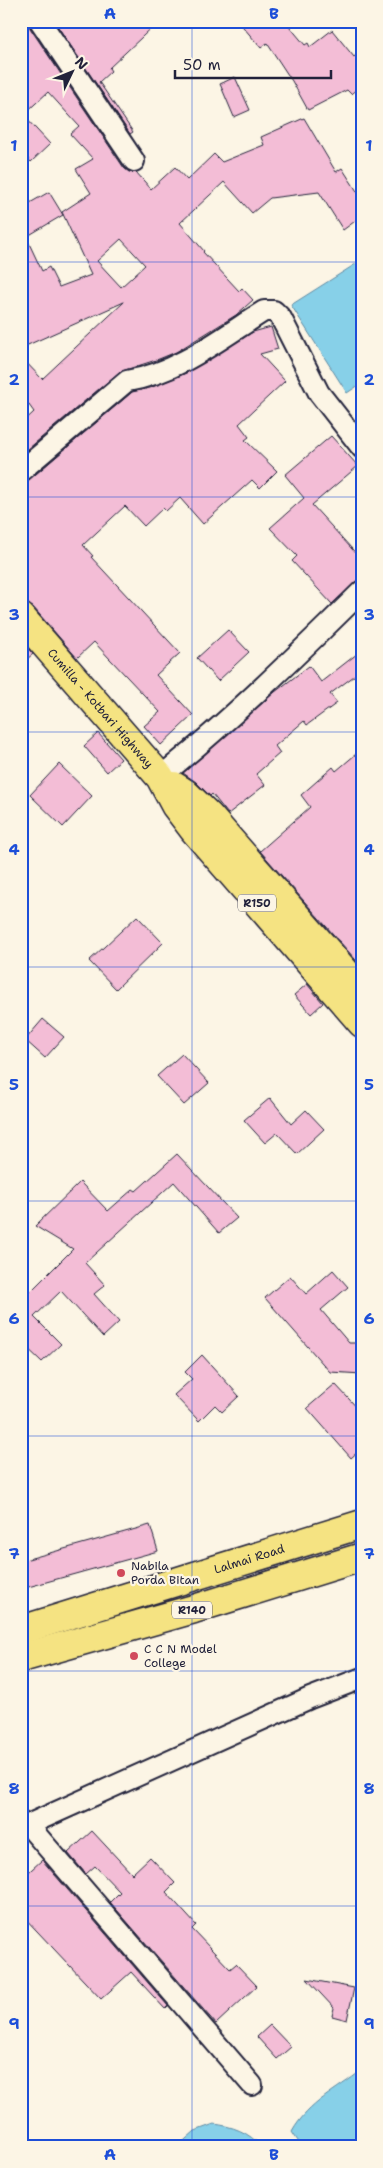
<svg xmlns="http://www.w3.org/2000/svg" width="383" height="2168" viewBox="0 0 383 2168" font-family="'Shantell Sans',sans-serif">
<style>
.water{fill:#87d0e8;stroke:#5f8aa3}
.building{fill:#f3bdd6;stroke:#22223b;fill-rule:evenodd}
.lines{fill:none;stroke-linecap:round;stroke-linejoin:round}
.street-casing{stroke:#22223b;stroke-width:24}
.primary-casing{stroke:#22223b;stroke-width:31}
.street{stroke:#fcf5e5;stroke-width:20}
.primary{stroke:#f5e382;stroke-width:28}
.grid{fill:none;stroke:#1d4ed8;stroke-width:1;stroke-opacity:0.55}
.poi-dot{fill:#d1495b;stroke:#fcf5e5;stroke-width:2}
.labels{text-anchor:middle;dominant-baseline:central;stroke-width:4.5;stroke-linejoin:round;paint-order:stroke}
.shield{fill:#fcf5e5;stroke:#63616e;stroke-width:1}
.shield-label{font-size:11px;font-weight:bold;fill:#22223b}
.street-label{font-size:12px;fill:#22223b;stroke:#fcf5e5}
.poi-label{font-size:12px;fill:#22223b;stroke:#fcf5e5;text-anchor:start}
.neatline{fill:none;stroke:#1d4ed8;stroke-width:2}
.grid-label{font-size:16px;text-anchor:middle;font-weight:bold;fill:#1d4ed8}
</style>
<rect width="100%" height="100%" fill="#fcf5e5"/>
<filter id="ink" filterUnits="userSpaceOnUse"><feTurbulence type="fractalNoise" baseFrequency=".02" numOctaves="2"/><feDisplacementMap in="SourceGraphic" scale="10" xChannelSelector="R" yChannelSelector="G"/><feConvolveMatrix kernelMatrix="1 2 1 2 8 2 1 2 1" color-interpolation-filters="sRGB"/></filter>
<g filter="url(#ink)">
<path class="water" d="M362,260V383L347,393L291,305Z
M362,2070V2147H302L292,2132C308,2103 337,2090 362,2070Z
M214,2124C231,2126 250,2132 261,2147H177L195,2131Z"/>
<path class="building" d="M21,21H28L30,28L124,168L129,172H136L151,189L175,167L187,180L214,154L222,162L264,145L261,137L304,118L336,172L342,168L362,199V216L343,230L319,192L270,198L252,213L224,182L180,223L204,251L203,252L239,291L242,288L253,300L236,315L176,352L159,359L119,372L21,455V424L34,412L21,394V357L42,379L124,302L21,348V208L49,192L63,215L26,237L42,271L49,267L59,287L91,275L62,212L91,193L76,169L93,159L70,134L79,126L48,92L23,115L50,144L31,162L21,152ZM121,239L145,265L121,287L97,261Z
M54,21H159L109,68L111,71L99,82L133,132L130,134Z
M238,21H285L305,45L308,43L310,47L332,30L354,57L362,50V84L351,94L347,90L308,110L292,81L267,43L261,48Z
M235,77L250,110L234,117L220,84Z
M271,327L278,349L260,354L285,381L239,424L249,437L245,440L277,471L260,488L252,480L203,524L180,498L166,511L163,508L144,526L125,506L83,545L93,556L91,557L180,653L156,675L193,715L161,745L144,726L160,712L94,642L77,658L33,607L21,602V483L29,480L132,392L150,388L186,373L253,332Z
M331,436L358,466L312,505L362,560V577L332,604L292,561L297,556L270,528L304,498L285,475Z
M228,630L249,652L218,681L197,658Z
M21,641L33,654L21,664Z
M362,650V670L330,694L337,703L307,725L304,721L275,746L280,753L256,774L265,785L228,814L212,794L210,796L196,782L183,773L275,692L309,666L321,682Z
M98,733L121,759L107,772L84,746Z
M362,749V967L260,851L310,807L301,795L333,767L336,771Z
M59,764L92,796L63,827L30,795Z
M137,916L163,943L116,989L89,961Z
M307,984L323,1003L311,1014L294,995Z
M43,1019L64,1037L45,1058L25,1040Z
M182,1054L209,1083L184,1105L157,1076Z
M270,1098L291,1124L306,1110L324,1129L297,1154L277,1133L265,1143L244,1120Z
M177,1154L237,1218L219,1233L174,1182L85,1263L105,1285L94,1294L119,1322L103,1337L61,1291L34,1317L61,1344L42,1362L21,1342V1301L73,1249L35,1226L80,1182L108,1211L133,1189L136,1191Z
M333,1270L348,1287L321,1310L349,1343H362V1374L330,1372L265,1298L290,1276L306,1294Z
M202,1355L239,1396L222,1412L215,1405L199,1421L174,1395L192,1379L185,1372Z
M335,1384L362,1413V1448L351,1458L307,1408Z
M150,1525L158,1551L21,1589V1561Z
M92,1831L132,1874L150,1857L175,1883L166,1892L196,1925L192,1929L230,1969L236,1964L257,1986L216,2024L110,1902L120,1892L95,1866L86,1874L68,1853Z
M42,1860L168,2006L165,2009L131,1972L101,1999L21,1914V1879Z
M307,1979L354,1988L347,2020L332,2016L334,2008Z
M270,2025L291,2047L277,2059L257,2037Z"/>
<g class="lines">
<g class="street-casing">
<path id="street" d="M40,21L134,161
M21,471L127,381C178,373 221,338 264,311H274L281,318L319,393L362,448
M160,777C232,719 297,655 362,591
M28,1825L252,2085
M21,1828L310,1698L362,1678"/>
</g>
<g class="primary-casing">
<g id="primary">
<path id="s1" d="M21,617L160,777L175,805L194,830L362,1023"/>
<path d="M174,786L185,793L208,815L362,991"/>
<path id="s2" d="M21,1630L362,1524"/>
<path d="M21,1658L194,1609L362,1557"/>
</g>
</g>
<use href="#street" class="street"/>
<use href="#primary" class="primary"/>
</g>
</g>
<path class="grid" d="M192,21V2147M21,262H362M21,497H362M21,732H362M21,967H362M21,1201H362M21,1436H362M21,1671H362M21,1906H362"/>
<g class="poi-dot">
<circle cx="121" cy="1573" r="5"/>
<circle cx="134" cy="1656" r="5"/>
</g>
<g class="labels">
<g class="shield">
<rect x="238" y="894.5" width="38" height="17" rx="4"/>
<rect x="172" y="1601.5" width="40" height="17" rx="4"/>
</g>
<g class="shield-label">
<text x="257" y="903">R150</text>
<text x="192" y="1610">R140</text>
</g>
<g class="street-label">
<text stroke="none"><textPath href="#s1" startOffset="121">Cumilla - Kotbari Highway</textPath></text>
<text stroke="none"><textPath href="#s2" startOffset="239">Lalmai Road</textPath></text>
</g>
<g class="poi-label">
<text x="131" y="1566">Nabila<tspan x="131" dy="14">Porda Bitan</tspan></text>
<text x="144" y="1649">C C N Model<tspan x="144" dy="14">College</tspan></text>
</g>
</g>
<rect width="383" height="2168" fill="none" stroke="#fcf5e5" stroke-width="55"/>
<g transform="translate(72 72) rotate(47)" stroke="#fcf5e5" stroke-width="4" paint-order="stroke">
<path d="M0-4L9 19L0 12L-9 19Z" fill="#22223b"/>
<text y="-8" font-size="14" font-weight="bold" text-anchor="middle" fill="#22223b">N</text>
</g>
<path d="M175 70v8h156v-8" fill="none" stroke="#22223b" stroke-width="2.5"/>
<text x="183" y="70" font-size="15" fill="#22223b" stroke="#fcf5e5" stroke-width="4" paint-order="stroke">50 m</text>
<rect x="28" y="28" width="328" height="2112" class="neatline"/>
<g class="grid-label">
<text x="110" y="19">A</text>
<text x="274" y="19">B</text>
<text x="14" y="151">1</text>
<text x="369" y="151">1</text>
<text x="14" y="385">2</text>
<text x="369" y="385">2</text>
<text x="14" y="620">3</text>
<text x="369" y="620">3</text>
<text x="14" y="855">4</text>
<text x="369" y="855">4</text>
<text x="14" y="1090">5</text>
<text x="369" y="1090">5</text>
<text x="14" y="1324">6</text>
<text x="369" y="1324">6</text>
<text x="14" y="1559">7</text>
<text x="369" y="1559">7</text>
<text x="14" y="1794">8</text>
<text x="369" y="1794">8</text>
<text x="14" y="2029">9</text>
<text x="369" y="2029">9</text>
<text x="110" y="2160">A</text>
<text x="274" y="2160">B</text>
</g>
</svg>
